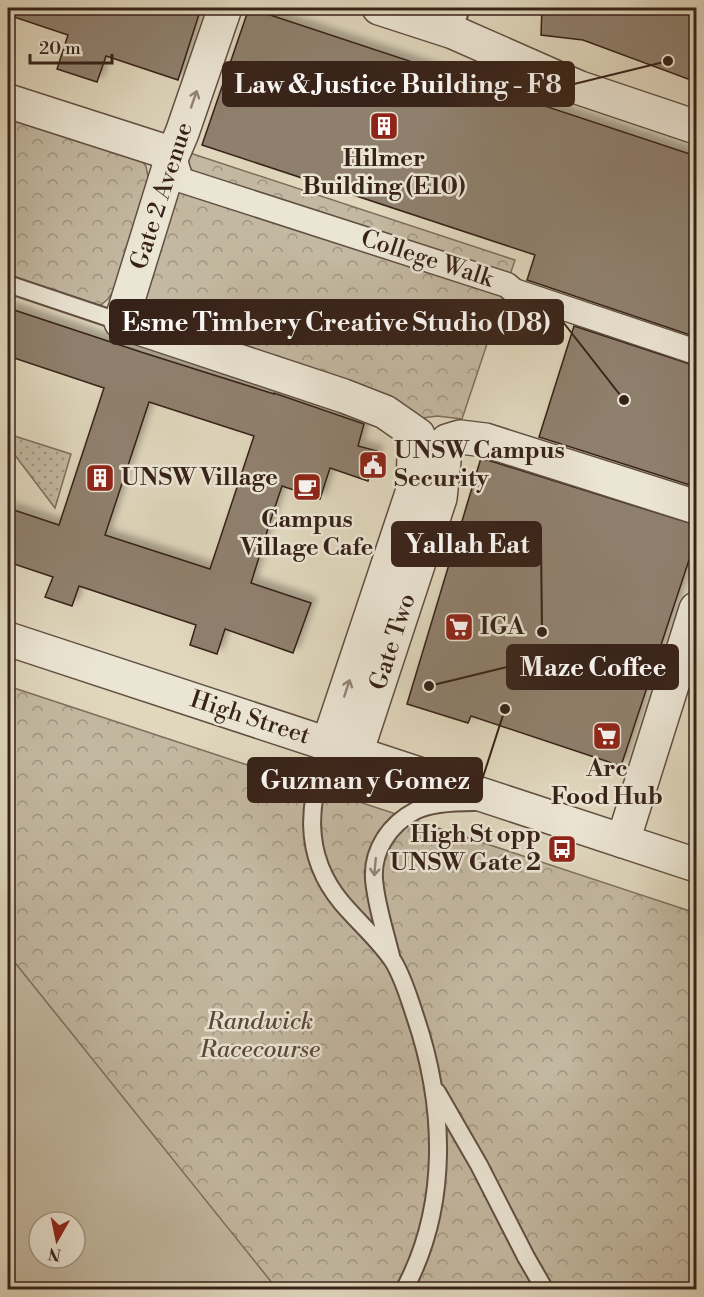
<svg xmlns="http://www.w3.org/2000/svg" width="704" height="1297" viewBox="0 0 704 1297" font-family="'Libre Bodoni',serif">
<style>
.grass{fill:url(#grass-dots);stroke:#7d6d5d;stroke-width:1.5}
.park{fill:url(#park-crowns);stroke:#7d6d5d;stroke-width:1.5;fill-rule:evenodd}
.garden{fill:#c3b8a1;stroke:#7d6d5d;stroke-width:1.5;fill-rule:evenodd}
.building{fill:#8f806e;stroke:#372219;stroke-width:1.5;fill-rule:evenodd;filter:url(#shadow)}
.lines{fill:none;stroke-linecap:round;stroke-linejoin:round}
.service-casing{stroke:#614f42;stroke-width:20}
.pedestrian-casing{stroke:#614f42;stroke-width:27}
.minor-casing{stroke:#614f42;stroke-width:36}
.tertiary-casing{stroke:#614f42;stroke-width:36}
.service{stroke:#ebe5d4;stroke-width:16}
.pedestrian{stroke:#ebe5d4;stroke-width:24}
.minor{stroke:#ebe5d4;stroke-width:33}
.tertiary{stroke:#ebe5d4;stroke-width:33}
.oneway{stroke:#918476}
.labels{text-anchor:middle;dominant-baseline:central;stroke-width:5;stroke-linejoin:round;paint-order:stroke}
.poi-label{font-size:24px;font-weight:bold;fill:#372219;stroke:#ebe5d4}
.street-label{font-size:24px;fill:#372219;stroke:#ebe5d4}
.park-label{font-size:24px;font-style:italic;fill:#5a483b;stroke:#ebe5d4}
.leader{fill:none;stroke:#372219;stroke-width:2}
.callout-dot{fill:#372219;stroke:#ebe5d4;stroke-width:2}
.callout{fill:#372219;stroke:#372219;stroke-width:2}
.callout-label{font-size:26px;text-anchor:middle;font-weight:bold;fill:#fff}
</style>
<defs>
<pattern id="grass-dots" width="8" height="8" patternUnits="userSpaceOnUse" patternTransform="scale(1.5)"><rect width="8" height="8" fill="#c3b8a1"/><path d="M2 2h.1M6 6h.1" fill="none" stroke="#9f9582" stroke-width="1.8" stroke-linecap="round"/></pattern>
<pattern id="park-crowns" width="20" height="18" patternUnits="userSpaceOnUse" patternTransform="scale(1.5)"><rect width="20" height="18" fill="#c3b8a1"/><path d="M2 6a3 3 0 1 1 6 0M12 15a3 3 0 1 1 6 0" fill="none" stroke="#9f9582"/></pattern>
<filter id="shadow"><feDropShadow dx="5.5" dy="-5.5" stdDeviation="3" flood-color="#0004"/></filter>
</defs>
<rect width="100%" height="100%" fill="#e0d7bd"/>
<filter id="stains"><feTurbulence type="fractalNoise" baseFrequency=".00333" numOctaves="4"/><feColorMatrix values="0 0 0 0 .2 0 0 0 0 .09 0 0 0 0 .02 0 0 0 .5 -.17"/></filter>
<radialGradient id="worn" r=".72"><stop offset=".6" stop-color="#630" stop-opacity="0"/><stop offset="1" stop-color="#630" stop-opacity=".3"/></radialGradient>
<path class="grass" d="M8,434L71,454L55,508L8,446Z"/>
<path class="park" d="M8,113L140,159L146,166L149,182L114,290L108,299L101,305L86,308L8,283Z
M190,153L515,260L462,419L437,416L416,419L152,319L144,300Z
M8,686L696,913V1289H8ZM39,1222H75V1258H39Z"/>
<path class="garden" d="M8,954L277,1289H8ZM39,1222H75V1258H39Z"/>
<path class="building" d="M8,8H201L178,80L106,56L97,82L57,69L68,35L8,15Z
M249,8L696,156V337L527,280L535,255L202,145Z
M542,8H696V82L583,40L541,35Z
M8,308L141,352L274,394V393L364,424L358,446L377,451L368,481L330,468L320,499L282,486L270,522L251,583L311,603L293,653L225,629L217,654L190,645L196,625L79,586L72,606L45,597L53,577L8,562V508L59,525L104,388L8,356ZM149,402L254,436L210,569L105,535Z
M574,326L696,366V487L539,437Z
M481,458L696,525V539L621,766L471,716L468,723L407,704Z"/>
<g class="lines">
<g class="service-casing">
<path id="service" d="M453,32L461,8
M8,284L121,322
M328,744C309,800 300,853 342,903C358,922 379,940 393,961C403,977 409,998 415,1016C445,1104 450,1205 404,1290
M391,956C385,931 376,905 374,879C372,850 390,824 415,811C430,803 457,802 474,802
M437,1092L479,1165L526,1257L545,1290"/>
</g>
<g class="pedestrian-casing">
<path id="pedestrian" d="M173,154L181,180L507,285L514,291L696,352"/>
</g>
<g class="minor-casing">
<path id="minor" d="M225,8L182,133L173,154L121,322L344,396L385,412L418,435
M379,8L453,32L580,88L696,127
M8,101L173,154
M447,441L460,437L485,440L696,507
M328,744L413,490L414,456
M356,753L440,498L444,461
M623,841L696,609"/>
</g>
<g class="tertiary-casing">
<path id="tertiary" d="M8,639L696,865"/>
</g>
<use href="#service" class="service"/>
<use href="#pedestrian" class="pedestrian"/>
<use href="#minor" class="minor"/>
<use href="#tertiary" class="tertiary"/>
</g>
<defs><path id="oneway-shaft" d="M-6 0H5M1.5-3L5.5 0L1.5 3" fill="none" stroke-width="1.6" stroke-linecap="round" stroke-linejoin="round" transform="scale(1.5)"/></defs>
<g class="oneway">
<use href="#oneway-shaft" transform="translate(194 99) rotate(-71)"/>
<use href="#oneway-shaft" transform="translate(347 688) rotate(-72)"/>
<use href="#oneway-shaft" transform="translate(375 867) rotate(95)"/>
</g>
<defs>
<g id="building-square" transform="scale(1.5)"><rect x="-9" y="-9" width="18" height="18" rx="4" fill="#8f2418" stroke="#ebe5d4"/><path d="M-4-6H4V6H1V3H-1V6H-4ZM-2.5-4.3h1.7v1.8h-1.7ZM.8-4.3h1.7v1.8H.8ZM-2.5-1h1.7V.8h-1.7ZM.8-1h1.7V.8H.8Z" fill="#fff"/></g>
<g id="civic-square" transform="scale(1.5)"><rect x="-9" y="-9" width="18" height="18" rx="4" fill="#8f2418" stroke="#ebe5d4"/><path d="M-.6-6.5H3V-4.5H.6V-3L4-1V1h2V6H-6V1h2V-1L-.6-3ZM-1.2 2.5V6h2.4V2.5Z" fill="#fff"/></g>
<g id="cafe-square" transform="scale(1.5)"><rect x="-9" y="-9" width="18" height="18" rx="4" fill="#8f2418" stroke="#ebe5d4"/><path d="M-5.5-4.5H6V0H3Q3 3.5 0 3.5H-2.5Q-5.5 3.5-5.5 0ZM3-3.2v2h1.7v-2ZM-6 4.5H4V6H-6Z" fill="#fff"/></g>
<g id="supermarket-square" transform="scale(1.5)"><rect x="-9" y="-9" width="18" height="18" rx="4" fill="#8f2418" stroke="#ebe5d4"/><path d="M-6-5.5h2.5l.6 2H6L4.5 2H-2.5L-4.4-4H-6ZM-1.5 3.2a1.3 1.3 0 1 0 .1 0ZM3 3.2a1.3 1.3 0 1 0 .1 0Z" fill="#fff"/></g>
<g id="bus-square" transform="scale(1.5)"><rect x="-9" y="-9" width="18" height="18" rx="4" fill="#8f2418" stroke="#ebe5d4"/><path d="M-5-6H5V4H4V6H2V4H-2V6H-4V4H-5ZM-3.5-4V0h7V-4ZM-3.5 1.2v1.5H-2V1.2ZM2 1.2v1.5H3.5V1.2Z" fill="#fff"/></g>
</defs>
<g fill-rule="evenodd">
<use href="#building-square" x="384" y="126"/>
<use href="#civic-square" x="373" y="465"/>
<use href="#building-square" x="100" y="478"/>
<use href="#cafe-square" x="307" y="487"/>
<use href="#supermarket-square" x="459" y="627"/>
<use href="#supermarket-square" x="607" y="736"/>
<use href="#bus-square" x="562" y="849"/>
</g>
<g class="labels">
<g class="poi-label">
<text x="384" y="159">Hilmer<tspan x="384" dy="28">Building (E10)</tspan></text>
<text x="394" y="451" text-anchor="start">UNSW Campus<tspan x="394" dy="28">Security</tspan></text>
<text x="121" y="478" text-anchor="start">UNSW Village</text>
<text x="307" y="520">Campus<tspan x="307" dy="28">Village Cafe</tspan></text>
<text x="480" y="627" text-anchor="start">IGA</text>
<text x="607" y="769">Arc<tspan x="607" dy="28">Food Hub</tspan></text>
<text x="541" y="835" text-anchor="end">High St opp<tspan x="541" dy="28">UNSW Gate 2</tspan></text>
</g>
<g class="street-label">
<text transform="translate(162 196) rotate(-72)">Gate 2 Avenue</text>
<text transform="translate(427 259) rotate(18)">College Walk</text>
<text transform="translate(393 642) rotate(-72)">Gate Two</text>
<text transform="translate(250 718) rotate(18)">High Street</text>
</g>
<g class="park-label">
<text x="260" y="1022">Randwick<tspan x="260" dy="28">Racecourse</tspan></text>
</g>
</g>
<path class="leader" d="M668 61L574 84M624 400L563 322M542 632L541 544M429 686L507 667M505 709L482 780"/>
<g class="callout-dot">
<circle cx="668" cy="61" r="6"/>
<circle cx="624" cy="400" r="6"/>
<circle cx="542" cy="632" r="6"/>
<circle cx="429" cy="686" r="6"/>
<circle cx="505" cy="709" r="6"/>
</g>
<g class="callout">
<rect x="223" y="62" width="351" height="44" rx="6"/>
<rect x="110" y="300" width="453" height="44" rx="6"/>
<rect x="392" y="522" width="149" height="44" rx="6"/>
<rect x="507" y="645" width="171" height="44" rx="6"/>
<rect x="248" y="758" width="234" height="44" rx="6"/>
</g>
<g class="callout-label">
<text x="398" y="93">Law &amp; Justice Building - F8</text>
<text x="336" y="331">Esme Timbery Creative Studio (D8)</text>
<text x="467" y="553">Yallah Eat</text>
<text x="593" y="676">Maze Coffee</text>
<text x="365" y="789">Guzman y Gomez</text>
</g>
<rect width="704" height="1297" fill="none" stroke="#e0d7bd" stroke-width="30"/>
<rect x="9" y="9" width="686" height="1279" fill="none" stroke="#372219" stroke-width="3"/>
<rect x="15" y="15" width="674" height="1267" fill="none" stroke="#372219" stroke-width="1.5"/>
<g transform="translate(57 1240) rotate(189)"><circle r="28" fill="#ebe5d4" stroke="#a39789" stroke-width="1.5"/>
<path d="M0-4.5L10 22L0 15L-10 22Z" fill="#8f2418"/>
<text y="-9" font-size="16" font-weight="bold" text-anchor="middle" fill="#372219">N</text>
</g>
<path d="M30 54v9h82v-9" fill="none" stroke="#372219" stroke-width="3"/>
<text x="39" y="54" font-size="18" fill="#372219" stroke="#ebe5d4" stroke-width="4.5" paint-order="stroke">20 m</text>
<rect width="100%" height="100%" filter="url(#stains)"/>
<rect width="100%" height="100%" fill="url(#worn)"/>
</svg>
